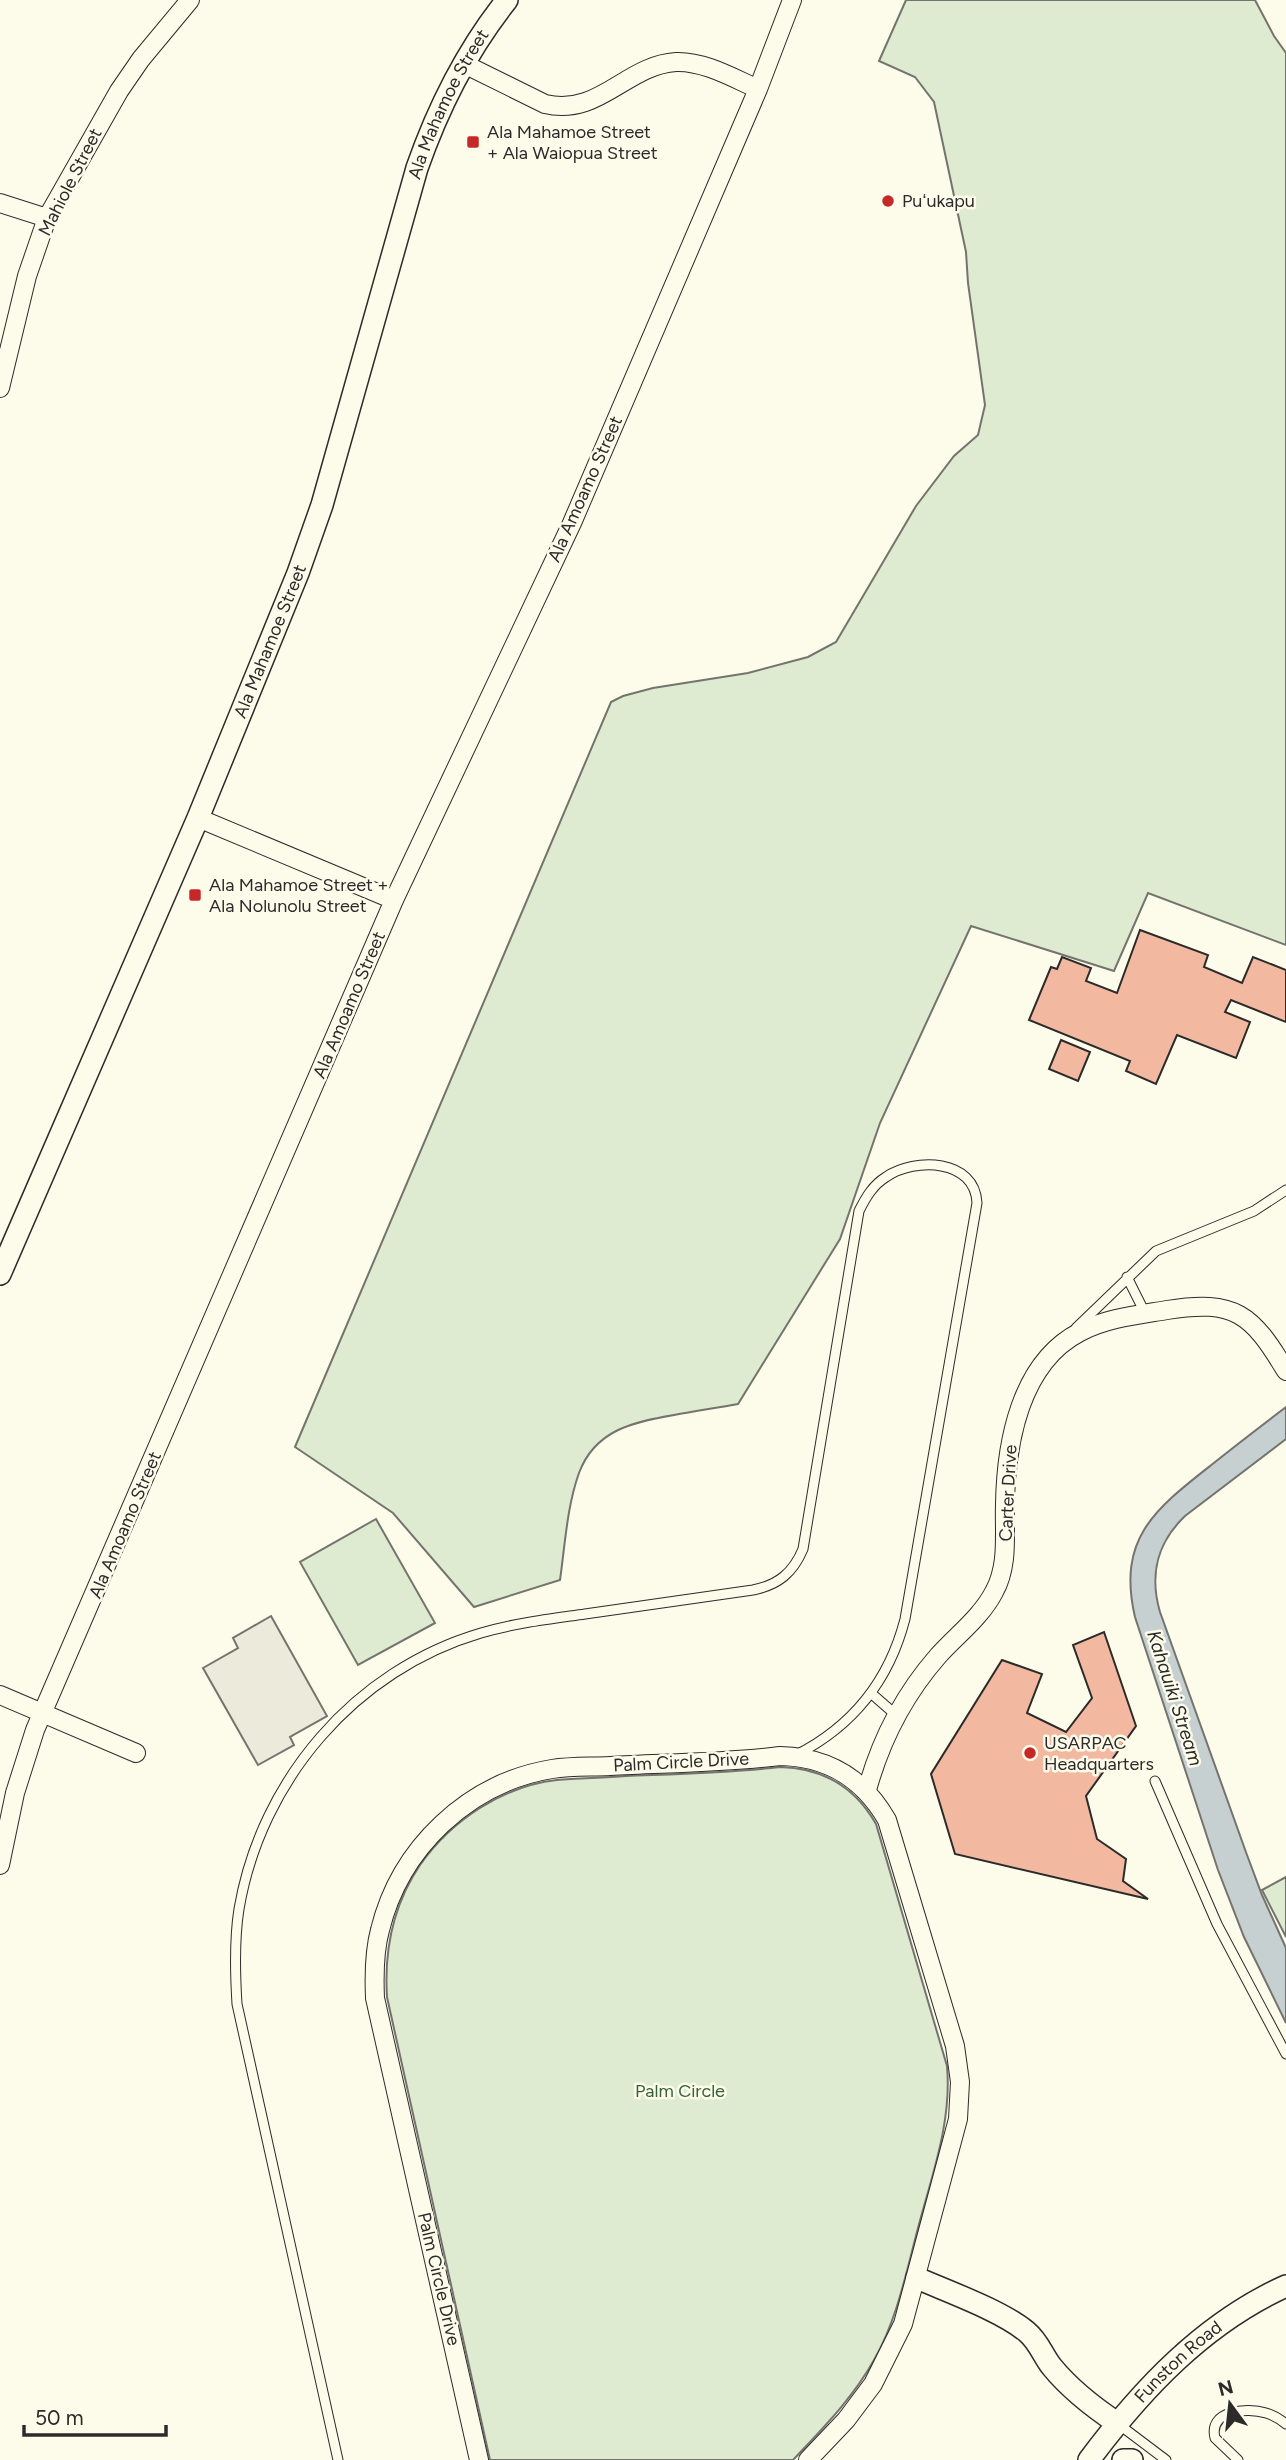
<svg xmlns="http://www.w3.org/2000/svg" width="1286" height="2460" viewBox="0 0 1286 2460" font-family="Figtree,sans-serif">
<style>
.green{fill:#deebd1;stroke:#74746e;stroke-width:2}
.parking{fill:#eceadb;stroke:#74746e;stroke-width:2}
.water{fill:#c7d0d0;stroke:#74746e;stroke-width:2}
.building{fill:#f2b8a0;stroke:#2b2b2b;stroke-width:2}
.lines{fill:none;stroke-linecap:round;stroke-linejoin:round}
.service-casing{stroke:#2b2b2b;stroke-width:11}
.minor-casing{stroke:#2b2b2b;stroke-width:20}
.tertiary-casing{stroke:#2b2b2b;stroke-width:24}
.service{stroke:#fdfbea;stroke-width:9}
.minor{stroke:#fdfbea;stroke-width:18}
.tertiary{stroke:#fdfbea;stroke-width:21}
.poi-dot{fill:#c62828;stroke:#fdfbea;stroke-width:2.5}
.labels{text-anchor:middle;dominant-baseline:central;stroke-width:5;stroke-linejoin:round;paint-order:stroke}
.street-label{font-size:18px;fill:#2b2b2b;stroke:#fdfbea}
.poi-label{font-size:18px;fill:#2b2b2b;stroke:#fdfbea;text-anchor:start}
.park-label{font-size:18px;fill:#34623c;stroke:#fdfbea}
.water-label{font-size:19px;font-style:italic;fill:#2b2b2b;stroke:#fdfbea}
</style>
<rect width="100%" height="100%" fill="#fdfbea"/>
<path class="green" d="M906,0H1255L1274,36L1286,53V945L1148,893L1114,971L971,926L880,1123L840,1239L738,1404C716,1408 695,1411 674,1415C633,1422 595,1430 579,1473C567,1506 565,1545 560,1580L474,1607L393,1513L295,1447L611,702L623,696L653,688L748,673L808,657L836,642L916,506L954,456L978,435L985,405L968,283L966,252L934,102L915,77L879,61Z
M376,1519L435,1623L358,1665L300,1562Z
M780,1767C823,1768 855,1787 876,1824L947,2066C952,2122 932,2175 918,2228C906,2273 897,2320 874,2360C853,2398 822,2429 793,2460H490L387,1997C384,1950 393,1905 420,1865C451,1821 502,1786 557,1780C579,1778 603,1778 626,1776C677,1774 729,1773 780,1767Z
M1286,1877V1937L1262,1890Z"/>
<path class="parking" d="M271,1616L327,1716L290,1737L294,1745L258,1765L203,1668L238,1648L233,1638Z"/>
<path class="water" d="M1286,1407V1439L1185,1516C1157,1543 1149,1574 1160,1612L1247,1855L1262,1895L1286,1948V2023L1244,1937L1218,1870L1135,1617C1117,1539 1154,1510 1210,1466C1235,1446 1261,1426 1286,1407Z"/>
<path class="building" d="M1140,930L1208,955L1204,967L1242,983L1253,957L1286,970V1022L1231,1000L1225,1012L1250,1022L1236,1058L1177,1035L1156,1084L1126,1071L1130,1061L1029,1020L1051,967L1057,969L1062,957L1091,968L1086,981L1117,993Z
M1061,1040L1090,1052L1078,1081L1049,1069Z
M1104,1632L1136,1726L1086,1796L1097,1839L1126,1859L1123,1881L1148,1899L955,1854L931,1774L1002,1660L1042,1674L1027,1713L1066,1732L1092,1698L1073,1645Z"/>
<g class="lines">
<g class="service-casing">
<path id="service" d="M1127,1277L1145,1313
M1076,1328L1156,1251L1254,1211L1286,1190
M872,1694L896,1715
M1155,1781L1217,1924L1286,2054
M1117,2423L1166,2460
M338,2460L237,2004C235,1972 234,1940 239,1909C261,1780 355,1670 481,1633C515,1623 550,1619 585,1614C641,1606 697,1598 753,1590C778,1585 793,1573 803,1549L859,1211C866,1197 873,1185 886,1177C915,1157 975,1159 977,1203L905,1619C889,1681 853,1726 796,1755
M1238,2460L1215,2438C1208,2410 1247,2407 1266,2413C1273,2415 1280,2419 1286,2424"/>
</g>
<g class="minor-casing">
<path id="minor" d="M464,64L545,104C599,117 626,65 676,62C704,61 733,78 758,89
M0,203L47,218
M0,388L27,276L47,218L119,91L141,59L190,0
M198,818L394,900
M0,1695L136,1753
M867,1790C881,1739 903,1696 938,1656C957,1635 981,1617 994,1592C1009,1565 1004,1534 1005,1504C1006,1443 1020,1363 1080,1332C1107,1318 1137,1315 1167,1310C1235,1299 1252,1314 1286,1371
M0,1865L15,1793L35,1730L394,900L572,523L758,89L792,0
M479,2460L375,1998C374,1975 374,1952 380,1930C400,1848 468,1783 552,1769C571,1766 591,1767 610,1766C666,1763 724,1763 780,1756C828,1757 863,1778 887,1820L955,2046L960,2082L958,2119L903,2324L873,2384L846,2420L808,2460"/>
</g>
<g class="tertiary-casing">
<g id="tertiary">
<path id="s1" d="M0,1274L198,818L298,573L322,505L417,168C438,108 467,50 507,0"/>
<path d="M917,2278C949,2292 1002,2311 1027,2332C1039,2342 1043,2356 1052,2367C1070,2389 1093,2407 1117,2423"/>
<path id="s2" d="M1089,2460C1142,2389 1204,2323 1286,2286"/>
<path d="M1123,2460H1132"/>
</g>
</g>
<use href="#service" class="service"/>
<use href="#minor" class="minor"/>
<use href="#tertiary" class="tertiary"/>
</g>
<g class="poi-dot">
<rect x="466" y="135" width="14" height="14" rx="3.5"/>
<circle cx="888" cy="201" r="7"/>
<rect x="188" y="888" width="14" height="14" rx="3.5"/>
<circle cx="1030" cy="1753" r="7"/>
</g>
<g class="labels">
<g class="street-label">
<text stroke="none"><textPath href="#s1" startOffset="1255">Ala Mahamoe Street</textPath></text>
<text transform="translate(70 182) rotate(-63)">Mahiole Street</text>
<text transform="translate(585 489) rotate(-66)">Ala Amoamo Street</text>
<text stroke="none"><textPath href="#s1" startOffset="688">Ala Mahamoe Street</textPath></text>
<text transform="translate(349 1005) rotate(-67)">Ala Amoamo Street</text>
<text transform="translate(1008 1493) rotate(-87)">Carter Drive</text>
<text transform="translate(125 1525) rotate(-67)">Ala Amoamo Street</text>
<text transform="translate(681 1762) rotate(-3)">Palm Circle Drive</text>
<text transform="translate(439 2279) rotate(77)">Palm Circle Drive</text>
<text stroke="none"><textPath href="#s2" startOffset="133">Funston Road</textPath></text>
</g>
<g class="poi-label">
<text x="487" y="132">Ala Mahamoe Street<tspan x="487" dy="21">+ Ala Waiopua Street</tspan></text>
<text x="902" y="201">Puʻukapu</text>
<text x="209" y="885">Ala Mahamoe Street +<tspan x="209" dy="21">Ala Nolunolu Street</tspan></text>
<text x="1044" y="1743">USARPAC<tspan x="1044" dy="21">Headquarters</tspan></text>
</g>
<g class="park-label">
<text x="680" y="2091">Palm Circle</text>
</g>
<g class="water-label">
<text transform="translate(1175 1698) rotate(72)">Kahauiki Stream</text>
</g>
</g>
<g transform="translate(1230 2404) rotate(345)" stroke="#fdfbea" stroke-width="5" paint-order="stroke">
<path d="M0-5L12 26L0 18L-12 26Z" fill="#2b2b2b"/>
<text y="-10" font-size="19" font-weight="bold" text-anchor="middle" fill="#2b2b2b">N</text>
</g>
<path d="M24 2425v10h142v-10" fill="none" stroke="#2b2b2b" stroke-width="3.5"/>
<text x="35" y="2425" font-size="21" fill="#2b2b2b" stroke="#fdfbea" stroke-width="5" paint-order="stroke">50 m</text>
</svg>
